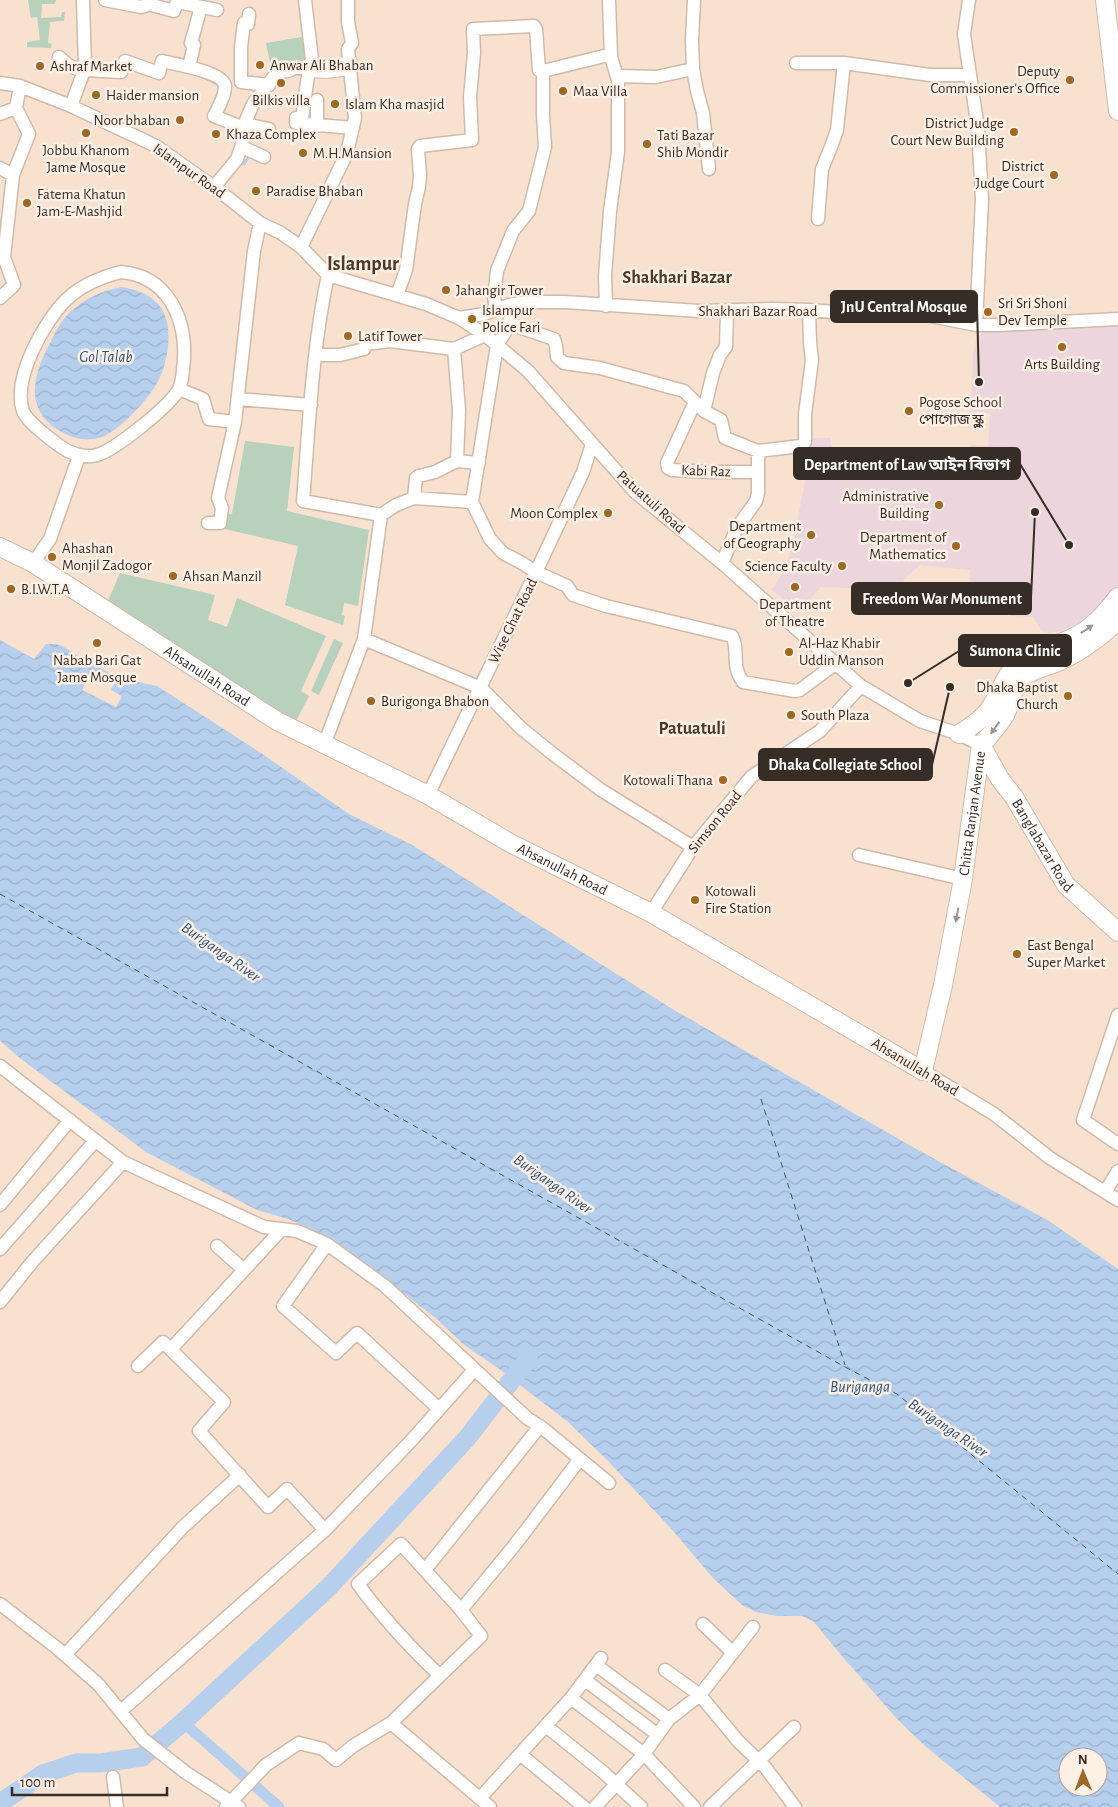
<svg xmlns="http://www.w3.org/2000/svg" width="1118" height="1807" viewBox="0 0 1118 1807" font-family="'Alegreya Sans','Noto Sans Bengali',sans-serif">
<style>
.education{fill:#edd5de}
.green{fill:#b7d1bd}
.water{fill:url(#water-waves);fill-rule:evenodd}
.pier{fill:#f9e1d0}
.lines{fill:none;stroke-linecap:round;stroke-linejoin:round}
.stream{stroke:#b6cfed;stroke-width:3}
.canal{stroke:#b6cfed;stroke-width:11}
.river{stroke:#b6cfed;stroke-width:19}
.ferry{stroke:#31557e;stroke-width:1;stroke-dasharray:6 5;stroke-linecap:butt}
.street-casing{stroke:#d1baa9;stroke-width:15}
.secondary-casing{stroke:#d1baa9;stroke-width:20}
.street{stroke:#fff;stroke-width:12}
.secondary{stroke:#fff;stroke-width:18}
.oneway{fill:#9a9692}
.poi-dot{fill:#9f6823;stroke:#fff0e6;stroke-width:2}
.labels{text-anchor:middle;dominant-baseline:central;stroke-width:5;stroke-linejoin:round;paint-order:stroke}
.poi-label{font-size:15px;fill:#362d26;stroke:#fff0e6;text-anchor:start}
.street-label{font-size:15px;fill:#362d26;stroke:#fff0e6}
.water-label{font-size:16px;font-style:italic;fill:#31557e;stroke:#fff0e6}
.quarter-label{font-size:18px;font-weight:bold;fill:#4b392b;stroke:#fff0e6}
.district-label{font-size:20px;font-weight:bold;fill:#4b392b;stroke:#fff0e6}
.leader{fill:none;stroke:#362d26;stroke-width:2}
.callout-dot{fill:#362d26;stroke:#fff0e6;stroke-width:2}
.callout{fill:#362d26;stroke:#362d26;stroke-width:2}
.callout-label{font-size:16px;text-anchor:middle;font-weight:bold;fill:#fff}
</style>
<defs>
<pattern id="water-waves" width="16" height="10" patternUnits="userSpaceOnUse" patternTransform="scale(1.25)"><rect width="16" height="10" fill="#b6cfed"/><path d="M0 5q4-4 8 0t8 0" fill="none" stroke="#9db2cb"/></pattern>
</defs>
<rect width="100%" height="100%" fill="#f9e1d0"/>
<path class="education" d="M1118,325V589L1091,620L1074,629L1048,633L1042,631L1033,617L1010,616V606L999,604V595L991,594V591L970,589V570L920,565L905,578L899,590L821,587L800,611L772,590L784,570L792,549L805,481L807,438H831V465L909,473L910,463L969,466L971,445L988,446L990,413L971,412L973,355L977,336L984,332Z"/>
<path class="green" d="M28,0H56L55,4H42L41,18L61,17L62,12H65L64,21L50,22L48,43L52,44L51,48L27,47V42L40,40L37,17L31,18Z
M307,36L311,67L289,70L288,61H278L279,71L273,77L266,43Z
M245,441L294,447L287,511L369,530L358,606L344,603L342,615L345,616L343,625L285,605L298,546L220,528L223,513L232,514Z
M120,573L215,595L208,620L227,627L237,598L326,636L301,691L309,696L295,723L105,608Z
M334,639L343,643L319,695L311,691Z"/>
<path class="water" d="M121,287C134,289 148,293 158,304C175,322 169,363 157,383C149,397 135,412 123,423C114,430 105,438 94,439C81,441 68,436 58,430C23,408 34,373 50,343C55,333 60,322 68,314C86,298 98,292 121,287Z
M0,640L34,659L46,644H56L62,646L88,662L120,678L157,686L258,751L349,814L412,845L674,1010L918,1150L1049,1221L1118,1269V1807H1000L925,1746L897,1719L841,1655L813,1621L802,1616H777L756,1612L742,1605L713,1578L674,1532L607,1460L568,1422L502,1371L463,1344L437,1319L344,1247L316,1231L288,1219L257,1210L146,1152L21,1059L0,1041ZM1068,1757H1098V1787H1068Z"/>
<path class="pier" d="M112,671L119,674L111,690L122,696L116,707L82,690L89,677L105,685Z"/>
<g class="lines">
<path class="stream" d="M244,164L250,154"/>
<path class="canal" d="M183,1722L279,1807"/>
<path class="river" d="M0,1803L43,1774L76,1763H100L142,1757L183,1722L328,1588L468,1437L528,1359"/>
<path class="ferry" d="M0,894L845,1367L897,1394L1118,1574
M761,1099L845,1365"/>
<g class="street-casing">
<path id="street" d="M105,0L141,7L145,6L149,0
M305,0L313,68
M694,0L692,40L693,69L697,91L703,113L709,169
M969,0L964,34L978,129L982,199L976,325
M148,4L174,11L177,2L217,10
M249,14L248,24L244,23L241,47V82L269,85
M59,57L68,65L84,72
M796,63H844L930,75H969
M189,67L194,45L191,43L201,7
M85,70L121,72L125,61L159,73L162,61C174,64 226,72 225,87C225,97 218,108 214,116L244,128
M543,71L604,56L611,57
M617,76L656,77L693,69
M0,83L20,86L71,106L156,146L218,190L260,223L281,233L301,247L328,275L426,304L459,318L485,335L528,371L635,492L722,563L861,686L920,721L959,734L981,745
M71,106L85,68L83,0
M0,114L16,108
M296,123L353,128
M245,124L269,129
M317,126V100
M242,147L264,157
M0,168L13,175
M214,187L237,159L242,145L244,125L253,104L275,75C281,70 289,73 294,68H309L302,119L296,118
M818,219L822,169L831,147L837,130L844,63
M301,247L347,153L355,118L348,49L352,43L348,22V0
M121,272C167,276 186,317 184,359C183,368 183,381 179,389C170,406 115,450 97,455C86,458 77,455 68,451C57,445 27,422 23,411C12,379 44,321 67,299C82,285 101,277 121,272Z
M397,295L406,270L415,204L419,187L420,176L418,149L420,146L472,140L470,97L474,53L473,29L534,26L536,29L539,70L543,71V115L545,147L529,211L513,231L497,271L494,297L496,309
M0,298L14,285L4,257L13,175L29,134L16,108L20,86
M509,305L510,324L497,345L472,502L490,539L503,553L522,563L536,572L567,586L573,595L606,606L732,636C740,651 730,664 743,682L795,691L800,690L835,664
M606,306L605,276L610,211L618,152V80L611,57L609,0
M459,318L484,314L509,305L528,302H565L699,311L773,309L809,310L871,315L921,314L976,325H999L1118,319
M510,324L554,339L556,346L557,357L564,363L600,368L684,391L704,411L721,420L725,438L758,451L801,446L805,442V414L812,360L810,342L809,310
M454,349L459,410L457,461
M316,355H340L364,349L366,344L390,341L454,349L485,335
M179,389L203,399L209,419L235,422
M238,399L311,405
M695,402L667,463L668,468L672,470L711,472H758
M704,411L713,373L720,355L726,347L727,312
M414,498L416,478L419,476L435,472L457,461L479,463
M381,515L396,505L414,498L472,502
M208,523H220L222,508L218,498L235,422L254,251L260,223
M33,563L50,539L79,456
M722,563L737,528L756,501L758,493V451
M364,639L481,688L521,728L553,754L601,790L693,847
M324,745L364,639L381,515L303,501C309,426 312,349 328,275
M428,795L536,572L583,472L592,444
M859,855L963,879
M651,913L693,847L751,777L820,731L861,686
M1118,1015L1083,1120L1118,1144
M0,1066L123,1162L264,1227L297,1231L327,1244L385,1286L527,1418L545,1430L609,1483
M923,1071L994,1114L1050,1158L1118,1200
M1105,1192L1118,1171
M0,1205L70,1120
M327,1244L283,1306L336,1353L357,1333L439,1409
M217,1246L244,1270
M0,1249L95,1141
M0,1302L33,1261L123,1162
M171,1349L282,1229
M138,1366L163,1342L224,1402L199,1431L268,1507L287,1489L325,1530
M425,1570L540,1426
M0,1604L57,1648L99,1685L143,1739L185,1772L239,1807
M461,1610L514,1546L580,1459
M703,1624L733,1653
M65,1655L183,1527L240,1475
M596,1665L669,1719
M665,1670L700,1695L738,1741L765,1767L795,1807
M585,1680L658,1735
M571,1698L644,1754L694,1807
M121,1711L325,1530L410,1442L474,1370
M391,1723L490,1807
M546,1726L603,1772L641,1807
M520,1754L584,1807
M113,1777L117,1807
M480,1798L571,1698L601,1658
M226,1807L266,1765L299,1743L323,1749L336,1760L353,1746L391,1723L481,1636L461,1610L401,1544L358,1584C382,1617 410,1647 439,1675
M595,1807L644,1754L669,1719L700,1695L753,1627
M710,1807L794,1727"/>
</g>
<g class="secondary-casing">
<g id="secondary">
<path d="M1105,0L1118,111"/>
<path d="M309,68L326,69L350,66"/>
<path id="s1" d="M0,547L33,563L277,721L428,795L510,843L651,913L923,1071L943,985L963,879L981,745C990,736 998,726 1005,715C1012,702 1011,687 1023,677C1033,669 1046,667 1058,662C1080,652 1102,636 1118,620"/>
<path d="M959,734C974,725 987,716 995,700C1002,688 1006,674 1017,664C1034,650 1057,646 1076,636C1094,627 1105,613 1118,597"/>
<path id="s2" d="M981,745L1000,779L1014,797L1066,885L1118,932"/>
</g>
</g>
<use href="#street" class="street"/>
<use href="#secondary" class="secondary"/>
</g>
<defs><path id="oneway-solid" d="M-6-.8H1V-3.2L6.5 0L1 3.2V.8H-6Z" transform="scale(1.25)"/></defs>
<g class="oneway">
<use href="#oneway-solid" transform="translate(1087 629) rotate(-34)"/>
<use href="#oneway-solid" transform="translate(995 728) rotate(126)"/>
<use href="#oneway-solid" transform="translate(957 915) rotate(101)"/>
</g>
<g class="poi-dot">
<circle cx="260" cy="65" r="5"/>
<circle cx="40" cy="66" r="5"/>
<circle cx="1070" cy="80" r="5"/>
<circle cx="281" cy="83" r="5"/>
<circle cx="563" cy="91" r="5"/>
<circle cx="96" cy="95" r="5"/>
<circle cx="335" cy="104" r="5"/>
<circle cx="180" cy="120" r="5"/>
<circle cx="1014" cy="132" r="5"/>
<circle cx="86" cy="133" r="5"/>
<circle cx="216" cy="134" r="5"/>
<circle cx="647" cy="144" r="5"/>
<circle cx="303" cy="153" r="5"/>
<circle cx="1054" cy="175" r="5"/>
<circle cx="256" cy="191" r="5"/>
<circle cx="27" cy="203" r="5"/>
<circle cx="446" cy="290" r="5"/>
<circle cx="988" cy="312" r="5"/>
<circle cx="472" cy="319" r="5"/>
<circle cx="348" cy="336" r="5"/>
<circle cx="1062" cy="347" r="5"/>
<circle cx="909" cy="411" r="5"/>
<circle cx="939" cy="505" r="5"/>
<circle cx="608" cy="513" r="5"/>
<circle cx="811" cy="535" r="5"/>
<circle cx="956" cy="546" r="5"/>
<circle cx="52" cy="557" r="5"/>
<circle cx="842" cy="566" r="5"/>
<circle cx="173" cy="576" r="5"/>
<circle cx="795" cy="587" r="5"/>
<circle cx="11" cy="589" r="5"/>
<circle cx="97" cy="643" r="5"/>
<circle cx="789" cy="652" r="5"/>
<circle cx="1068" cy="696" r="5"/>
<circle cx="371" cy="701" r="5"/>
<circle cx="791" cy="715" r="5"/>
<circle cx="723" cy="780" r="5"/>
<circle cx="695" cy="900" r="5"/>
<circle cx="1017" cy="954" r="5"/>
</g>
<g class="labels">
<g class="poi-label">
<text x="270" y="65">Anwar Ali Bhaban</text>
<text x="50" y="66">Ashraf Market</text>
<text x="1060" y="71" text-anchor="end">Deputy<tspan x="1060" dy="17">Commissioner's Office</tspan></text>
<text x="573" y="91">Maa Villa</text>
<text x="106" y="95">Haider mansion</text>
<text x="281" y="100" text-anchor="middle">Bilkis villa</text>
<text x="345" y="104">Islam Kha masjid</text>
<text x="170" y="120" text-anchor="end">Noor bhaban</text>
<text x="1004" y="123" text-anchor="end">District Judge<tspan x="1004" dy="17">Court New Building</tspan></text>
<text x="226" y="134">Khaza Complex</text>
<text x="657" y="135">Tati Bazar<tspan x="657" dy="17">Shib Mondir</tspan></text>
<text x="86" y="150" text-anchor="middle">Jobbu Khanom<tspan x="86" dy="17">Jame Mosque</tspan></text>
<text x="313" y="153">M.H.Mansion</text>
<text x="1044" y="166" text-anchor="end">District<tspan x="1044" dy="17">Judge Court</tspan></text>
<text x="266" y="191">Paradise Bhaban</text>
<text x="37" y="194">Fatema Khatun<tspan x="37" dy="17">Jam-E-Mashjid</tspan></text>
<text x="456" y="290">Jahangir Tower</text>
<text x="998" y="303">Sri Sri Shoni<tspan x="998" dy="17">Dev Temple</tspan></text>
<text x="482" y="310">Islampur<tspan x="482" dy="17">Police Fari</tspan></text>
<text x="358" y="336">Latif Tower</text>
<text x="1062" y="364" text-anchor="middle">Arts Building</text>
<text x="919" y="402">Pogose School<tspan x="919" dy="17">পোগোজ স্কুল</tspan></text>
<text x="929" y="496" text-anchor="end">Administrative<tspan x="929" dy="17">Building</tspan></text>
<text x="598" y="513" text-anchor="end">Moon Complex</text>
<text x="801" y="526" text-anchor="end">Department<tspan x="801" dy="17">of Geography</tspan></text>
<text x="946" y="537" text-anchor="end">Department of<tspan x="946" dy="17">Mathematics</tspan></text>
<text x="62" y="548">Ahashan<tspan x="62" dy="17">Monjil Zadogor</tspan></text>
<text x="832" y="566" text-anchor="end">Science Faculty</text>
<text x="183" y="576">Ahsan Manzil</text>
<text x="21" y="589">B.I.W.T.A</text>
<text x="795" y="604" text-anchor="middle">Department<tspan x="795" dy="17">of Theatre</tspan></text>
<text x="799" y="643">Al-Haz Khabir<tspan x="799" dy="17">Uddin Manson</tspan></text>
<text x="97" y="660" text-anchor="middle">Nabab Bari Gat<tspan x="97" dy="17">Jame Mosque</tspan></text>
<text x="1058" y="687" text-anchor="end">Dhaka Baptist<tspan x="1058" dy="17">Church</tspan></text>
<text x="381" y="701">Burigonga Bhabon</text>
<text x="801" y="715">South Plaza</text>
<text x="713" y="780" text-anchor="end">Kotowali Thana</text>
<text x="705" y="891">Kotowali<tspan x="705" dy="17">Fire Station</tspan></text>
<text x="1027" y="945">East Bengal<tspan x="1027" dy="17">Super Market</tspan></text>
</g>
<g class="street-label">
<text transform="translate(189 171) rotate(35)">Islampur Road</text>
<text x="758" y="311">Shakhari Bazar Road</text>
<text transform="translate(706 471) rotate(2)">Kabi Raz</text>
<text transform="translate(651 502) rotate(42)">Patuatuli Road</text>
<text transform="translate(513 621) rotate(-64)">Wise Ghat Road</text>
<text stroke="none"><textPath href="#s1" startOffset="244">Ahsanullah Road</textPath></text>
<text stroke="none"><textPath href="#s1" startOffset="1325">Chitta Ranjan Avenue</textPath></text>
<text transform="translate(715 822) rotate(-51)">Simson Road</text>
<text stroke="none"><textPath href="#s2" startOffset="118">Banglabazar Road</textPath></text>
<text stroke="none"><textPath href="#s1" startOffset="649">Ahsanullah Road</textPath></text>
<text transform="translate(915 1067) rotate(31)">Ahsanullah Road</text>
</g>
<g class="water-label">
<text x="106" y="357">Gol Talab</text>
<text transform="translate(221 952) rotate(35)">Buriganga River</text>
<text transform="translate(553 1184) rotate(35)">Buriganga River</text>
<text x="860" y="1387">Buriganga</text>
<text transform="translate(948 1428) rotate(34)">Buriganga River</text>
</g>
<g class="quarter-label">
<text x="677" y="278">Shakhari Bazar</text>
<text x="692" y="729">Patuatuli</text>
</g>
<g class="district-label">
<text x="363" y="264">Islampur</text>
</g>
</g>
<path class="leader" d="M979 382L977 306M1069 545L1020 464M1035 512L1031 598M908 683L959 651M950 687L932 765"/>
<g class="callout-dot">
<circle cx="979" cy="382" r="5"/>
<circle cx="1069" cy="545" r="5"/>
<circle cx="1035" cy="512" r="5"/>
<circle cx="908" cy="683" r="5"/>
<circle cx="950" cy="687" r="5"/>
</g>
<g class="callout">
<rect x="831" y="291" width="146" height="31" rx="5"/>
<rect x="794" y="448" width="226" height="31" rx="5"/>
<rect x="852" y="583" width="179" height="31" rx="5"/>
<rect x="959" y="635" width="112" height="31" rx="5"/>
<rect x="759" y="749" width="173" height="31" rx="5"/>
</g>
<g class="callout-label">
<text x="904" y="312">JnU Central Mosque</text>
<text x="907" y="470">Department of Law আইন বিভাগ</text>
<text x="942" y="604">Freedom War Monument</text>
<text x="1015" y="656">Sumona Clinic</text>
<text x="845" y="770">Dhaka Collegiate School</text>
</g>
<g transform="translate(1083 1772) rotate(359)"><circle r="24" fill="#fff0e6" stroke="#afa299"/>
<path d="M0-4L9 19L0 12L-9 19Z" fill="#9f6823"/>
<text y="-8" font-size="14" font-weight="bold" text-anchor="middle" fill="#362d26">N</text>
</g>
<path d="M12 1787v8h155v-8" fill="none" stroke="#362d26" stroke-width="2.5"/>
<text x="20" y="1787" font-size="15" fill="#362d26" stroke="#fff0e6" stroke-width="4" paint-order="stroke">100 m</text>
</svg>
